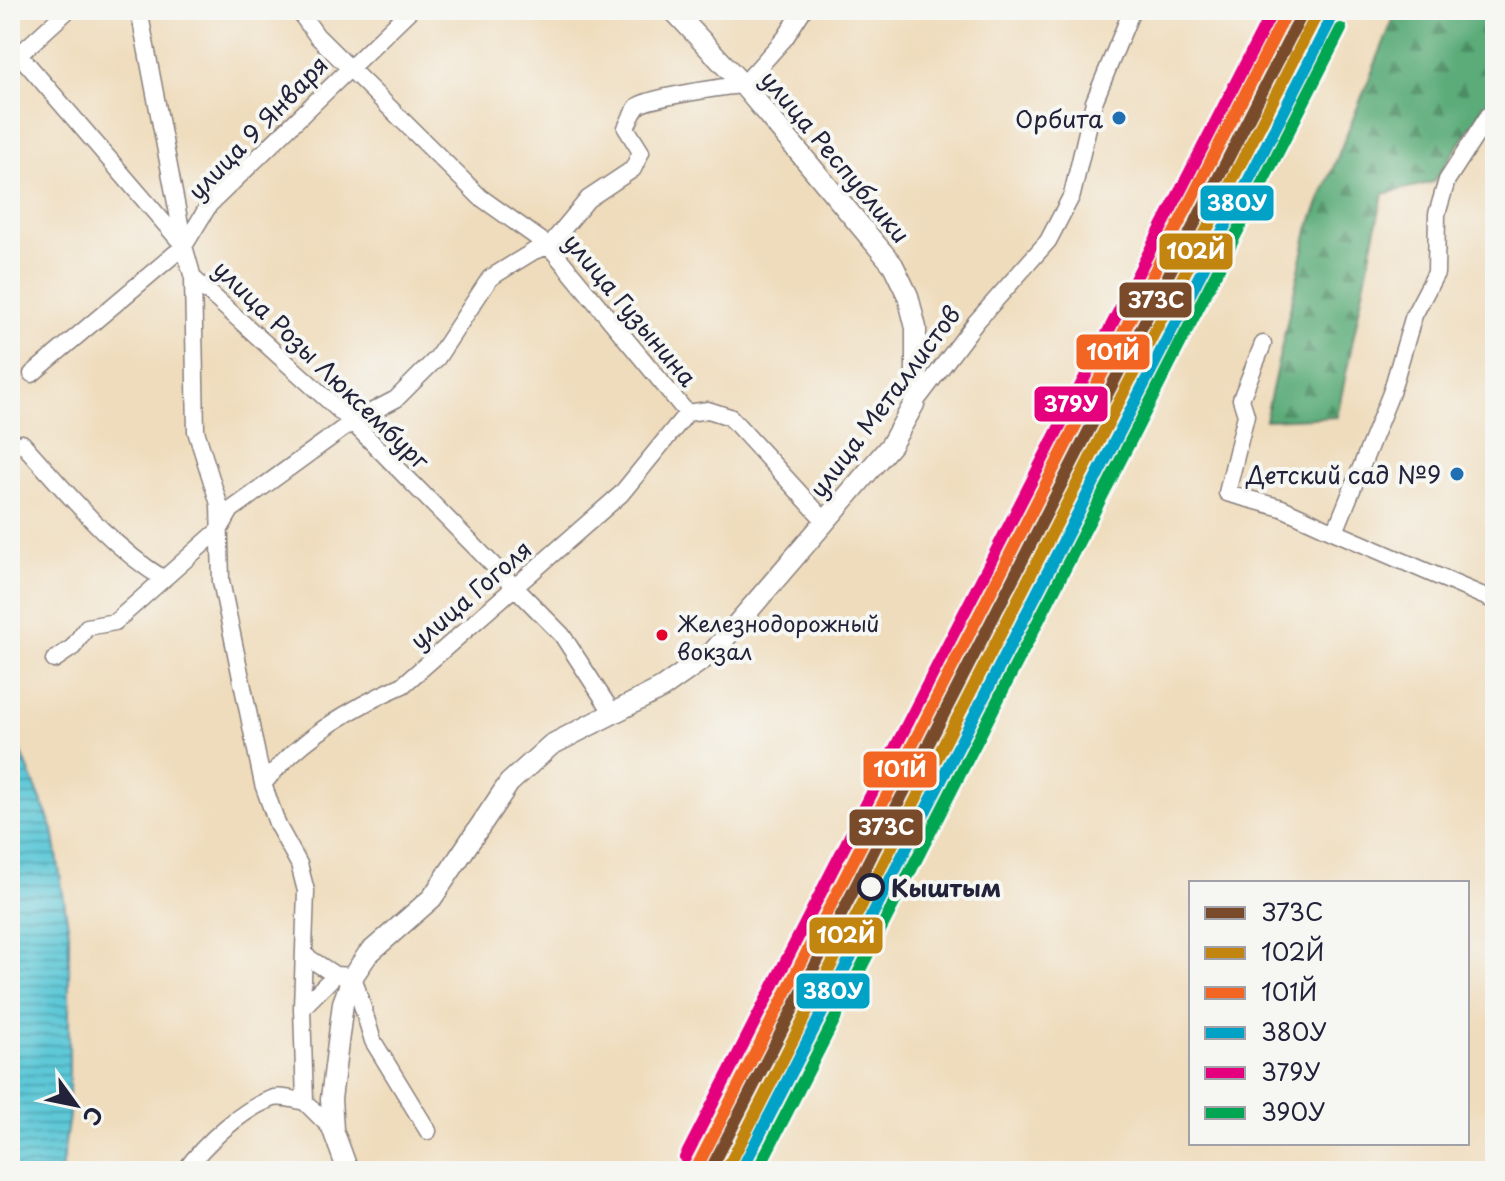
<svg xmlns="http://www.w3.org/2000/svg" width="1505" height="1181" viewBox="0 0 1505 1181" font-family="'Playpen Sans',sans-serif">
<style>
.forest{fill:url(#forest-firs);stroke:#3f675a;stroke-width:2}
.water{fill:url(#water-rules);stroke:#407589;stroke-width:2}
.lines{fill:none;stroke-linecap:round;stroke-linejoin:round}
.minor-casing{stroke:#887f7c;stroke-width:19}
.major-casing{stroke:#887f7c;stroke-width:23}
.minor{stroke:#fff;stroke-width:16}
.major{stroke:#fff;stroke-width:20}
.rail{stroke:#22223b;stroke-width:4;stroke-dasharray:12 6;stroke-linecap:butt}
.rail-1-casing{stroke:#f6f6f2;stroke-width:18}
.rail-2-casing{stroke:#f6f6f2;stroke-width:18}
.rail-3-casing{stroke:#f6f6f2;stroke-width:18}
.rail-4-casing{stroke:#f6f6f2;stroke-width:18}
.rail-5-casing{stroke:#f6f6f2;stroke-width:18}
.rail-6-casing{stroke:#f6f6f2;stroke-width:18}
.rail-1{stroke:#7a4b2a;stroke-width:12}
.rail-2{stroke:#c2850f;stroke-width:12}
.rail-3{stroke:#f26522;stroke-width:12}
.rail-4{stroke:#02a2c7;stroke-width:12}
.rail-5{stroke:#e5007d;stroke-width:12}
.rail-6{stroke:#00a651;stroke-width:12}
.poi-dot{fill:#1f6fb2;stroke:#f6f6f2;stroke-width:3}
.bus-dot{fill:#e4002b;stroke:#f6f6f2;stroke-width:3}
.stop-dot{fill:#f6f6f2;stroke:#22223b;stroke-width:4}
.labels{text-anchor:middle;dominant-baseline:central;stroke-width:8;stroke-linejoin:round;paint-order:stroke}
.bus-label{font-size:22px;fill:#22223b;stroke:#f6f6f2;text-anchor:start}
.poi-label{font-size:24px;fill:#22223b;stroke:#f6f6f2;text-anchor:end}
.street-label{font-size:24px;fill:#22223b;stroke:#f6f6f2}
.stop-label{font-size:24px;font-weight:bold;fill:#22223b;stroke:#f6f6f2;text-anchor:start}
.line-badge{stroke:#f6f6f2;stroke-width:3}
.badge-label{font-size:22px;text-anchor:middle;font-weight:bold;fill:#fff}
</style>
<defs>
<pattern id="forest-firs" width="22" height="20" patternUnits="userSpaceOnUse" patternTransform="scale(2)"><rect width="22" height="20" fill="#5cac79"/><path d="M5 1l3.5 6h-7zM16 11l3.5 6h-7z" fill="#4c8c64"/></pattern>
<pattern id="water-rules" width="6" height="5" patternUnits="userSpaceOnUse" patternTransform="scale(2)"><rect width="6" height="5" fill="#5dc8d7"/><path d="M0 2.5h6" fill="none" stroke="#4ca2b0"/></pattern>
</defs>
<rect width="100%" height="100%" fill="#f6f6f2"/>
<filter id="ink" filterUnits="userSpaceOnUse"><feTurbulence type="fractalNoise" baseFrequency=".0125" numOctaves="2"/><feDisplacementMap in="SourceGraphic" scale="16" xChannelSelector="R" yChannelSelector="G"/><feConvolveMatrix kernelMatrix="1 2 1 2 8 2 1 2 1" color-interpolation-filters="sRGB"/></filter>
<filter id="wash" filterUnits="userSpaceOnUse"><feTurbulence type="fractalNoise" baseFrequency=".006" numOctaves="4" result="noise"/><feDisplacementMap in="SourceGraphic" scale="32" xChannelSelector="R" yChannelSelector="G"/><feGaussianBlur stdDeviation="1.8" result="paint"/><feColorMatrix in="noise" values="0 0 0 0 0 0 0 0 0 0 0 0 0 0 0 0 0 1.4 0 .05"/><feComposite in="paint" operator="in"/></filter>
<g filter="url(#wash)">
<rect width="100%" height="100%" fill="#efdcbc"/>
<path class="forest" d="M1397,10H1495V93L1433,182L1383,194L1337,417L1265,420L1308,230Z"/>
<path class="water" d="M10,740L21,751L53,830L69,932V1115L61,1171H10Z"/>
</g>
<g filter="url(#ink)">
<g class="lines">
<g class="minor-casing">
<path id="minor" d="M139,10L184,245
M298,10L317,36L480,197L549,246L687,413L708,410L730,417L826,522
M10,44L184,246L193,278L352,422L562,635L612,712
M10,63L68,10
M1489,115L1447,180L1437,214L1436,273L1414,315L1391,393L1335,532L1495,601
M193,278L196,431L219,504L221,581L263,784L278,826L299,864L306,891L302,1008L305,1102L333,1130
M1263,344L1241,399L1246,415L1227,493L1282,508L1335,532
M32,374L184,246L209,205L410,10
M914,404L976,322L1048,241L1072,195L1094,102L1132,10
M22,443C65,490 109,546 164,579
M54,660L73,647L87,627L115,622L220,529L231,510L352,422L396,399L437,358L490,278L534,251L549,246L588,199L633,169L641,152L626,128C629,122 633,111 638,106C646,98 728,86 743,85L785,38L803,10
M263,784C301,738 350,708 403,685L621,494L687,413
M304,955L335,975L353,976L373,1041L428,1131
M302,1008L335,975
M185,1171C203,1145 243,1108 274,1098C282,1096 296,1100 305,1102"/>
</g>
<g class="major-casing">
<path id="major" d="M348,1171L333,1130L331,1099L343,1003L353,976L368,954L432,898L509,783L551,745L662,688L713,652L891,445L914,404L916,369V328L908,296L893,265L743,85L673,10"/>
</g>
<use href="#minor" class="minor"/>
<use href="#major" class="major"/>
<path class="rail" d="M1179,231L1293,10"/>
<g class="rail-1-casing">
<path id="rail-1" d="M710,1171L1304,10"/>
</g>
<g class="rail-2-casing">
<path id="rail-2" d="M726,1171L1316,16"/>
</g>
<g class="rail-3-casing">
<path id="rail-3" d="M698,1165L1288,10"/>
</g>
<g class="rail-4-casing">
<path id="rail-4" d="M741,1171L1329,23"/>
</g>
<g class="rail-5-casing">
<path id="rail-5" d="M685,1158L1273,10"/>
</g>
<g class="rail-6-casing">
<path id="rail-6" d="M757,1171L1341,29"/>
</g>
<use href="#rail-1" class="rail-1"/>
<use href="#rail-2" class="rail-2"/>
<use href="#rail-3" class="rail-3"/>
<use href="#rail-4" class="rail-4"/>
<use href="#rail-5" class="rail-5"/>
<use href="#rail-6" class="rail-6"/>
</g>
</g>
<g class="poi-dot">
<circle cx="1119" cy="118" r="8"/>
<circle cx="1457" cy="474" r="8"/>
</g>
<circle class="bus-dot" cx="662" cy="635" r="7"/>
<circle class="stop-dot" cx="871" cy="887" r="12"/>
<g class="labels">
<g class="bus-label">
<text x="677" y="622">Железнодорожный<tspan x="677" dy="28">вокзал</tspan></text>
</g>
<g class="poi-label">
<text x="1103" y="118">Орбита</text>
<text x="1441" y="474">Детский сад №9</text>
</g>
<g class="street-label">
<text transform="translate(257 127) rotate(-46)">улица 9 Января</text>
<text transform="translate(836 156) rotate(50)">улица Республики</text>
<text transform="translate(631 309) rotate(50)">улица Гузынина</text>
<text transform="translate(322 364) rotate(44)">улица Розы Люксембург</text>
<text transform="translate(884 401) rotate(-53)">улица Металлистов</text>
<text transform="translate(470 594) rotate(-41)">улица Гоголя</text>
</g>
<g class="stop-label">
<text x="891" y="887">Кыштым</text>
</g>
</g>
<g class="line-badge">
<rect x="1199" y="184" width="76" height="38" rx="8" fill="#02a2c7"/>
<rect x="1158" y="232" width="76" height="39" rx="8" fill="#c2850f"/>
<rect x="1118" y="281" width="75" height="38" rx="8" fill="#7a4b2a"/>
<rect x="1075" y="333" width="76" height="38" rx="8" fill="#f26522"/>
<rect x="1033" y="385" width="76" height="38" rx="8" fill="#e5007d"/>
<rect x="862" y="750" width="76" height="39" rx="8" fill="#f26522"/>
<rect x="848" y="808" width="76" height="39" rx="8" fill="#7a4b2a"/>
<rect x="808" y="916" width="76" height="39" rx="8" fill="#c2850f"/>
<rect x="795" y="972" width="76" height="38" rx="8" fill="#02a2c7"/>
</g>
<g class="badge-label">
<text x="1237" y="211">380У</text>
<text x="1196" y="259">102Й</text>
<text x="1156" y="308">373C</text>
<text x="1113" y="360">101Й</text>
<text x="1071" y="412">379У</text>
<text x="900" y="777">101Й</text>
<text x="886" y="835">373C</text>
<text x="846" y="943">102Й</text>
<text x="833" y="999">380У</text>
</g>
<rect width="1505" height="1181" fill="none" stroke="#f6f6f2" stroke-width="40"/>
<rect x="1189" y="881" width="280" height="264" fill="#f6f6f2" stroke="#a1a1a9" stroke-width="2"/>
<rect x="1205" y="907" width="40" height="12" fill="#7a4b2a" stroke="#a1a1a9" stroke-width="2"/>
<text x="1261" y="921" font-size="24" fill="#22223b">373C</text>
<rect x="1205" y="947" width="40" height="12" fill="#c2850f" stroke="#a1a1a9" stroke-width="2"/>
<text x="1261" y="961" font-size="24" fill="#22223b">102Й</text>
<rect x="1205" y="987" width="40" height="12" fill="#f26522" stroke="#a1a1a9" stroke-width="2"/>
<text x="1261" y="1001" font-size="24" fill="#22223b">101Й</text>
<rect x="1205" y="1027" width="40" height="12" fill="#02a2c7" stroke="#a1a1a9" stroke-width="2"/>
<text x="1261" y="1041" font-size="24" fill="#22223b">380У</text>
<rect x="1205" y="1067" width="40" height="12" fill="#e5007d" stroke="#a1a1a9" stroke-width="2"/>
<text x="1261" y="1081" font-size="24" fill="#22223b">379У</text>
<rect x="1205" y="1107" width="40" height="12" fill="#00a651" stroke="#a1a1a9" stroke-width="2"/>
<text x="1261" y="1121" font-size="24" fill="#22223b">390У</text>
<g transform="translate(76 1105) rotate(123)" stroke="#f6f6f2" stroke-width="6" paint-order="stroke">
<path d="M0-6L14 30L0 20L-14 30Z" fill="#22223b"/>
<text y="-12" font-size="22" font-weight="bold" text-anchor="middle" fill="#22223b">С</text>
</g>
</svg>
